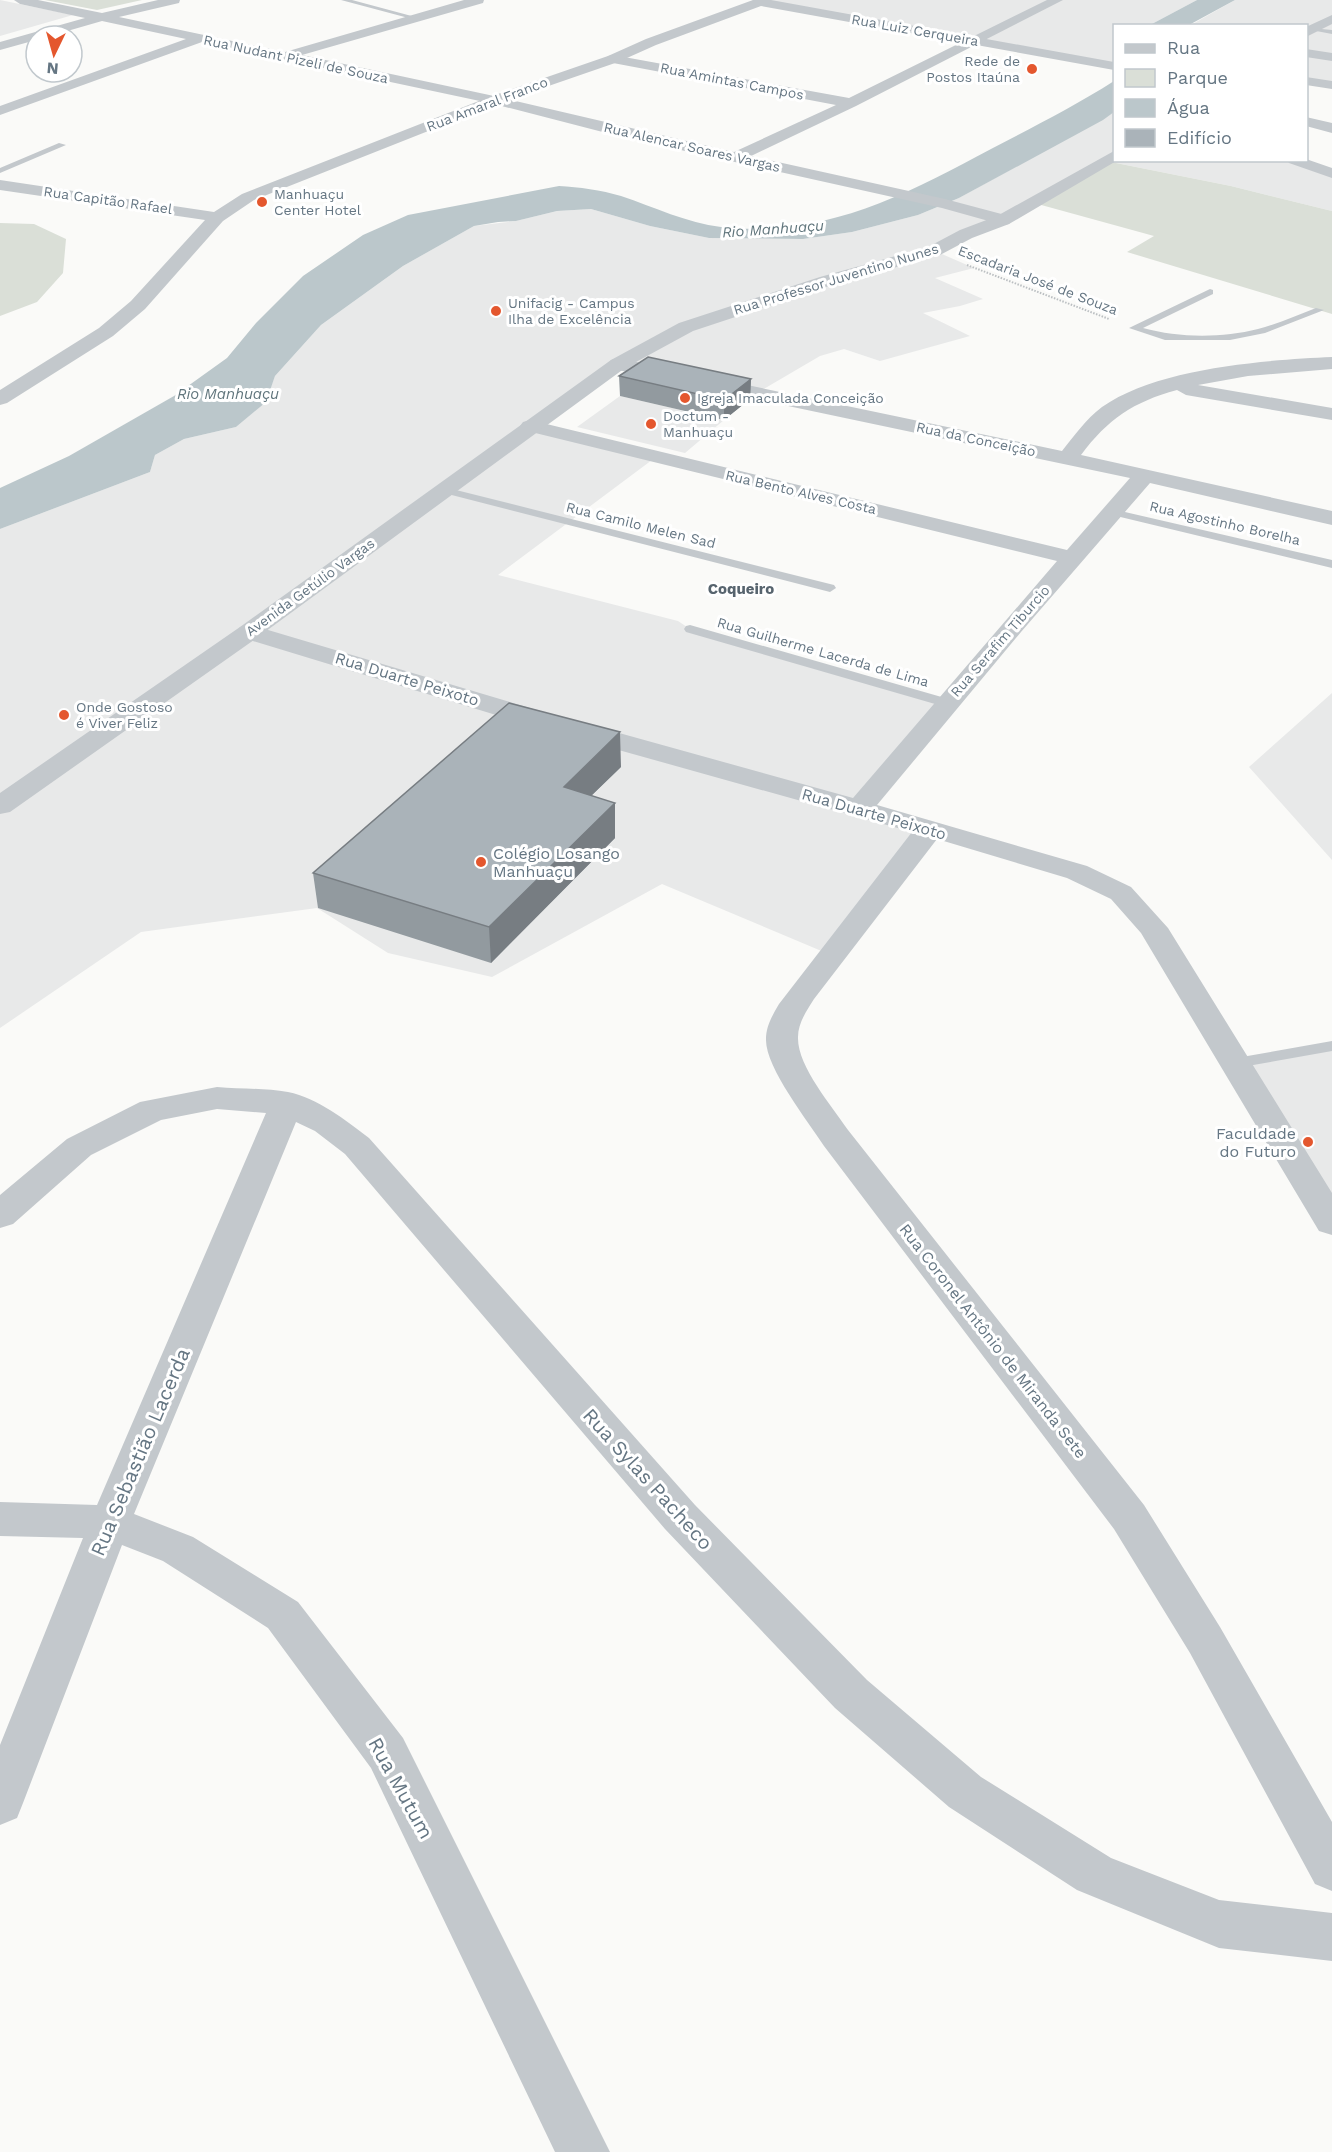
<svg xmlns="http://www.w3.org/2000/svg" width="1332" height="2152" viewBox="0 0 1332 2152" font-family="'Work Sans',sans-serif">
<style>
.built{fill:#e8e9e9}
.green{fill:#dadfd7}
.water{fill:#bbc7cb}
.lines{fill:none;stroke-linecap:round;stroke-linejoin:round}
.path{stroke:#bbbfc2;stroke-width:2;stroke-dasharray:1.5 1.5;stroke-linecap:butt}
.service{fill:#c3c8cc;fill-rule:evenodd}
.minor{fill:#c3c8cc;fill-rule:evenodd}
.tertiary{fill:#c3c8cc;fill-rule:evenodd}
.wall{fill:#929a9f}
.shaded-wall{fill:#777d82}
.building{fill:#aab3b9;stroke:#777d82;stroke-width:1.5}
.poi-dot{fill:#e4572e;stroke:#fff;stroke-width:2}
.labels{text-anchor:middle;dominant-baseline:central;stroke-width:6;stroke-linejoin:round;paint-order:stroke}
.far-street-label{font-size:14px;fill:#657683;stroke:#fff}
.far-poi-label{font-size:14px;fill:#657683;stroke:#fff;text-anchor:start}
.far-water-label{font-size:15px;font-style:italic;fill:#60757c;stroke:#fff}
.far-neighbourhood-label{font-size:15px;font-weight:bold;fill:#57646e;stroke:#fff}
.street-label{font-size:16px;fill:#657683;stroke:#fff}
.poi-label{font-size:16px;fill:#657683;stroke:#fff;text-anchor:start}
.near-street-label{font-size:20px;fill:#657683;stroke:#fff}
</style>
<rect width="100%" height="100%" fill="#fafaf8"/>
<path class="built" d="M0,0L73,15L0,36Z
M751,0H1197L1150,25L1114,26V64L1113,66Z
M1235,0H1332V85L1307,81L1306,26H1189Z
M1114,112V160L1295,161L1332,173V211L1231,186L1106,161L935,251L974,268L935,278L983,299L960,306L923,313L970,336L880,361L844,349L820,356L757,393L618,364L530,426L656,457L498,575L678,621L690,629L947,703L859,809L930,829L831,955L662,884L492,977L388,953L317,908L141,932L0,1028V529L150,472L155,455L184,439L236,427L265,402L275,376L321,325L403,266L474,226L516,221L557,211L591,209L650,226L709,238L803,239L852,232L918,215L959,198Z
M620,396L724,420L685,453L577,427Z
M1332,693V860L1249,767Z
M1332,1046V1222L1236,1063Z"/>
<path class="green" d="M45,0H142L97,10Z
M1106,161L1231,186L1332,211V314L1127,252L1154,236L1034,203Z
M0,223L34,224L66,239L63,273L37,302L0,316Z"/>
<path class="water" d="M1197,0H1235L1189,25H1150Z
M1114,81V112L1103,120L959,198L918,215L852,232L803,239L709,238L650,226L591,209L557,211L516,221L498,222L474,226L403,266L321,325L275,376L266,402L236,427L184,439L155,455L150,472L0,529V488L69,456L174,396L227,358L256,323L303,276L363,235L408,215L559,186C579,187 601,190 621,196C654,207 687,223 721,227C824,238 903,196 991,149C1033,127 1075,106 1114,81Z"/>
<g class="lines">
<path class="path" d="M967,265L1109,319"/>
<path class="service" d="M341,0H352L419,18L416,20Z
M1311,28L1332,30V34L1311,30Z
M59,143L66,145L0,173V168Z
M1210,289L1213,290V294L1143,328C1179,338 1222,338 1258,329C1278,324 1297,315 1316,308L1324,310L1265,333L1230,340H1165L1129,328Z
M444,487L834,585L836,588L830,592L440,492V488Z
M1112,509L1332,560V568L1108,514V510Z
M690,625L952,700L953,703L952,706H942L686,632L684,629L686,626Z
M1332,1041V1051L1236,1068L1230,1067L1228,1063L1230,1059L1236,1058Z"/>
<path class="minor" d="M14,0H38L102,13L158,0H180L179,3L119,17L285,52L464,0H484L483,3L302,55L494,96L734,152L836,105L613,63L608,62L606,59L608,56L613,55L849,98L1047,0H1063L856,106L751,156L945,199L1009,216L1011,220L1009,224L1003,225L942,208L622,137L494,104L202,42L0,115V106L186,39L102,21L50,36H36V40L0,50V42L85,18L20,4Z
M1306,49L1332,53V61L1306,57Z
M1306,77L1332,81V89L1306,85Z
M1306,117L1332,123V133L1306,126Z
M1306,159L1332,168V178L1289,163L1287,160Z
M1332,357V369L1248,376L1198,385L1332,408V420L1186,395L1177,390C1133,402 1108,419 1081,455L1332,511V525L1150,483L1021,632L877,805L1087,866L1131,887L1168,928L1332,1193V1235L1319,1231L1141,933L1111,899L1067,878L937,839L814,999C807,1010 798,1023 798,1037C797,1066 832,1106 848,1130L1144,1505L1220,1627L1332,1822V1891L1315,1884L1190,1653L1114,1529L824,1146C808,1121 765,1067 766,1039C766,1026 773,1014 779,1004L912,832L522,723L240,637L237,632L240,627L249,625L258,627L540,711L853,798L1057,561L523,430L520,426L523,422L530,420L1067,550L1130,478L618,370L611,368L608,364L611,360L618,358L1062,451C1074,436 1086,419 1102,407C1157,368 1265,360 1332,357Z
M217,1087C240,1089 265,1088 288,1092C318,1098 345,1120 369,1138L695,1505L867,1680L981,1777L1111,1858L1219,1900L1332,1913V1961L1219,1948L1077,1890L949,1807L835,1708L665,1529L345,1154L315,1131L296,1122L134,1514L193,1537L298,1602L403,1738L610,2152H555L371,1768L268,1628L163,1561L122,1545L23,1803L17,1818L0,1825V1745L83,1538L0,1536V1502L97,1505L266,1113L217,1109L161,1120L91,1155L13,1224L0,1228V1195L67,1139L140,1102Z"/>
<path class="tertiary" d="M753,0H771L1114,62V70L761,6L656,45L618,62L499,103L254,200L223,221L145,309L113,336L7,403L0,405V390L99,328L131,301L205,220L0,190V180L214,212L242,194L489,97L608,56L646,39Z
M1332,15V24L1306,37V27Z
M1114,151V160H1118L1009,224L972,238L940,255L832,285L693,331L625,368L258,637L10,812L0,814V793L240,627L611,360L679,323L820,277L928,247L960,230L997,216Z"/>
</g>
<path class="wall" d="M619,376L751,379L750,399L724,420L620,396Z
M621,767L591,796L615,838L491,963L318,908L313,873Z"/>
<path class="shaded-wall" d="M751,379L750,399L724,420V400Z
M620,732L621,767L565,821L564,787Z
M615,803V838L491,963L489,927Z"/>
<path class="building" d="M648,357L751,379L724,400L619,376Z
M509,703L620,732L564,787L615,803L489,927L313,873Z"/>
<g class="poi-dot">
<circle cx="1032" cy="69" r="6"/>
<circle cx="262" cy="202" r="6"/>
<circle cx="496" cy="311" r="6"/>
<circle cx="685" cy="398" r="6"/>
<circle cx="651" cy="424" r="6"/>
<circle cx="64" cy="715" r="6"/>
<circle cx="481" cy="862" r="6"/>
<circle cx="1308" cy="1142" r="6"/>
</g>
<g class="labels">
<g class="far-street-label">
<text transform="translate(915 30) rotate(10)">Rua Luiz Cerqueira</text>
<text transform="translate(296 59) rotate(12)">Rua Nudant Pizeli de Souza</text>
<text transform="translate(732 81) rotate(11)">Rua Amintas Campos</text>
<text transform="translate(487 104) rotate(-21)">Rua Amaral Franco</text>
<text transform="translate(692 147) rotate(13)">Rua Alencar Soares Vargas</text>
<text transform="translate(108 200) rotate(8)">Rua Capitão Rafael</text>
<text transform="translate(836 279) rotate(-17)">Rua Professor Juventino Nunes</text>
<text transform="translate(1038 280) rotate(21)">Escadaria José de Souza</text>
<text transform="translate(976 439) rotate(12)">Rua da Conceição</text>
<text transform="translate(801 492) rotate(13)">Rua Bento Alves Costa</text>
<text transform="translate(1225 523) rotate(13)">Rua Agostinho Borelha</text>
<text transform="translate(641 525) rotate(14)">Rua Camilo Melen Sad</text>
<text transform="translate(310 587) rotate(-36)">Avenida Getúlio Vargas</text>
<text transform="translate(1000 641) rotate(-49)">Rua Serafim Tiburcio</text>
<text transform="translate(823 652) rotate(16)">Rua Guilherme Lacerda de Lima</text>
</g>
<g class="far-poi-label">
<text x="1020" y="61" text-anchor="end">Rede de<tspan x="1020" dy="16">Postos Itaúna</tspan></text>
<text x="274" y="194">Manhuaçu<tspan x="274" dy="16">Center Hotel</tspan></text>
<text x="508" y="303">Unifacig - Campus<tspan x="508" dy="16">Ilha de Excelência</tspan></text>
<text x="697" y="398">Igreja Imaculada Conceição</text>
<text x="663" y="416">Doctum -<tspan x="663" dy="16">Manhuaçu</tspan></text>
<text x="76" y="707">Onde Gostoso<tspan x="76" dy="16">é Viver Feliz</tspan></text>
</g>
<g class="far-water-label">
<text transform="translate(773 229) rotate(-4)">Rio Manhuaçu</text>
<text x="228" y="394">Rio Manhuaçu</text>
</g>
<g class="far-neighbourhood-label">
<text x="741" y="589">Coqueiro</text>
</g>
<g class="street-label">
<text transform="translate(407 679) rotate(17)">Rua Duarte Peixoto</text>
<text transform="translate(874 814) rotate(16)">Rua Duarte Peixoto</text>
<text transform="translate(993 1341) rotate(52)">Rua Coronel Antônio de Miranda Sete</text>
</g>
<g class="poi-label">
<text x="493" y="853">Colégio Losango<tspan x="493" dy="18">Manhuaçu</tspan></text>
<text x="1296" y="1133" text-anchor="end">Faculdade<tspan x="1296" dy="18">do Futuro</tspan></text>
</g>
<g class="near-street-label">
<text transform="translate(140 1452) rotate(-67)">Rua Sebastião Lacerda</text>
<text transform="translate(648 1479) rotate(48)">Rua Sylas Pacheco</text>
<text transform="translate(401 1788) rotate(61)">Rua Mutum</text>
</g>
</g>
<rect x="1113" y="24" width="195" height="138" fill="#ffffff" stroke="#c1c8cd" stroke-width="1.5"/>
<rect x="1125" y="44" width="30" height="9" fill="#c3c8cc" stroke="#c1c8cd" stroke-width="1.5"/>
<text x="1167" y="54" font-size="18" fill="#657683">Rua</text>
<rect x="1125" y="69" width="30" height="18" fill="#dadfd7" stroke="#c1c8cd" stroke-width="1.5"/>
<text x="1167" y="84" font-size="18" fill="#657683">Parque</text>
<rect x="1125" y="99" width="30" height="18" fill="#bbc7cb" stroke="#c1c8cd" stroke-width="1.5"/>
<text x="1167" y="114" font-size="18" fill="#657683">Água</text>
<rect x="1125" y="129" width="30" height="18" fill="#aab3b9" stroke="#c1c8cd" stroke-width="1.5"/>
<text x="1167" y="144" font-size="18" fill="#657683">Edifício</text>
<g transform="translate(54 54) rotate(185)"><circle r="28" fill="#ffffff" stroke="#c1c8cd" stroke-width="1.5"/>
<path d="M0-4.5L10 22L0 15L-10 22Z" fill="#e4572e"/>
<text y="-9" font-size="16" font-weight="bold" text-anchor="middle" fill="#657683">N</text>
</g>
</svg>
